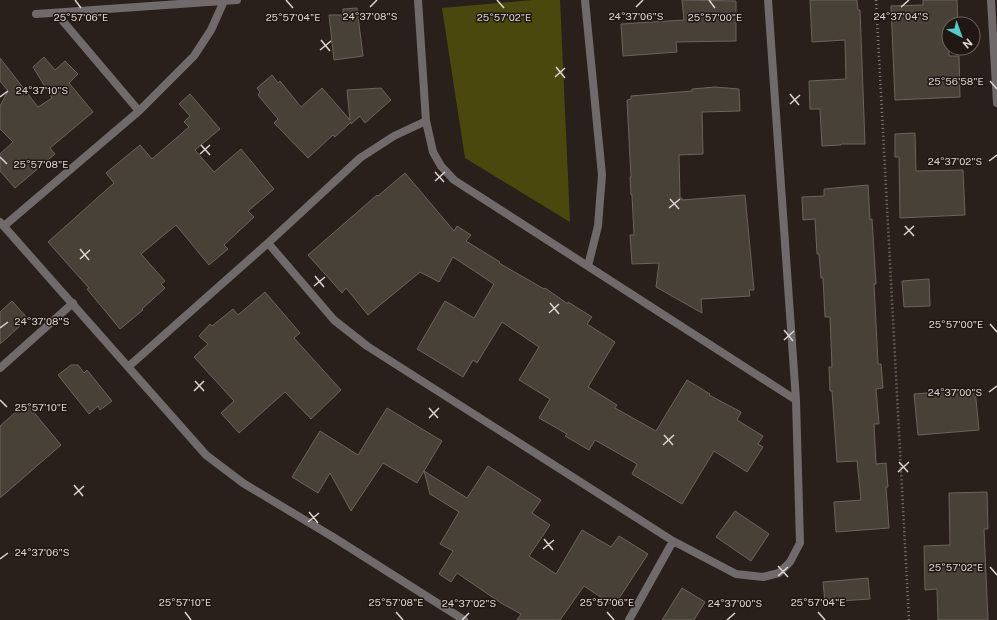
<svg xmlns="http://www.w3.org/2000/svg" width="997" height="620" viewBox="0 0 997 620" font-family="'Public Sans',sans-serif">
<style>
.green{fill:#4b480d}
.building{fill:#484138;stroke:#6b645a}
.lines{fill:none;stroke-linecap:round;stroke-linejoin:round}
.path{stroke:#867e7a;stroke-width:2.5;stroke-dasharray:1 3;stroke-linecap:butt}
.street{stroke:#716a6b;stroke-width:8}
.ticks{fill:none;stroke:#dcd5d2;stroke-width:1.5}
.ticks-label{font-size:10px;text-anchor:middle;fill:#dcd5d2;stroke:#201712;stroke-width:3;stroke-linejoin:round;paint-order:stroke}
</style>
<rect width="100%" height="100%" fill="#2a201b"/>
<path class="green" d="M532,0H560L570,222L465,158L442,8Z"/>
<path class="building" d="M682,0L736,1V41L676,42L677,52L623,56L621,24L684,20Z
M810,0H857L858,10H860L865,144H841V145L822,146L820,109H810L809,81L846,79L845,40L812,42Z
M923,0H957L958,24H949V56H959L960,97L895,100L891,6L923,5Z
M357,8L363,56L334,60L329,15H343V9Z
M44,57L55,70L65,61L78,74L69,83L93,112L50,148L55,154L15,188L0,171V154L13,142L0,129V106L8,91L0,81V58L38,107L52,98L33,67Z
M272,75L278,83L280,81L301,107L322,88L350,120L347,90L381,88L391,100L365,123L360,116L351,124V122L335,137L333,135L308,158L274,123L278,119L258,95L260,92L257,88Z
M715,87L739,89L740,111L702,112L703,154L679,155L680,198H682V200L745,195L754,290H749L750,296L701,299L702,313L656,287L659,263L632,264L630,235H634L632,195H631L630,177H631L627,100L631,99V96L692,91V89Z
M190,94L220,129L195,150L214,172L241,149L274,189L248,211L254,217L224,245L228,249L209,265L176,225L141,254L165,281L161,284L165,288L142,309L143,310L120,329L87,289L89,288L48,242L114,183L106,173L140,145L152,159L189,127L184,122L190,116L179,104Z
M915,133L916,171L963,170L965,215L900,218L899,157H895V134Z
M405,173L454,231L457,226L471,235L466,241L500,262L499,263L544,289L545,288L568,304V302L592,317L587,324L615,342L588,387L617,405L615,408L656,431L687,380L710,394L709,395L741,412L737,420L763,436L758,444L763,447L747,472L714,451L682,504L632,474L637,464L595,440L589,450L565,436L567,434L539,418L550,399L519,380L539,347L502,322L477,363L473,360L463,377L417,349L445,301L474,318L494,284L453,257L439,282L420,272L368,315L346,288L342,293L308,255L377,195L378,196Z
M868,185L870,220L872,219L876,284H874L878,364H881L883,388L876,389L879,424H874L876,464L886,463L888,487H886L889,528L836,532L834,502L861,500L857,461L837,462L832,391H830L829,367H832L830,317H825L823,278H821L819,254H817L815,219L803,220L802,197L824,196V189Z
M929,279L930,306L904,307L902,281Z
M265,292L300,333L294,338L341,390L311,419L285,392L239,433L221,413L234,401L194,357L208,344L199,336L210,324L212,326L233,309L238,315Z
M12,301L28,319L0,344V312Z
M71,365H78L84,373L87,370L112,401L100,410L98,406L89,414L58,375Z
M975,389L979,430L918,435L914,394Z
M26,403L61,445L0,498V426Z
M387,408L442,441L424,471L467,498L488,466L541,500L532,513L550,525L529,556L556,574L582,530L611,547L619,536L648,554L614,606L584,586L560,620H517L521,614L501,603L457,573L451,582L439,574L453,551L440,544L459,512L430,494L424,471L417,483L383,463L351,511L330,473L318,493L292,477L320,431L358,455Z
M987,492L988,529H984L988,620H938L937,589L925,590L924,546L950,545L949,493Z
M735,511L769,534L751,561L716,537Z
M868,578L870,599L825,602L823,582Z
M682,588L705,602L694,620H662Z"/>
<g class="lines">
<path class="path" d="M876,0L909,620"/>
<path class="street" d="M418,0L426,121L433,152L441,166L454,180L796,400
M585,0L602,175L598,226L588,266
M991,0L997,103
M56,13L139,111
M36,14L237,0
M0,222L206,455L243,483L333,537L464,620
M4,226L139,111L194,56L211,30L224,1
M268,243L334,320L367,346L673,541L736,574L763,577L779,573L790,562L800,543L796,400L768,0
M128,367L268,243L360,158L394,136L426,121
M0,368L73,303
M629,620L673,541"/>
</g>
<path class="ticks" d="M75,0L81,8M286,0L293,8M497,0L504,8M709,0L715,8M370,7L377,0M636,7L643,0M901,7L909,0M321,40L330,51M320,50L331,41M556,67L565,78M555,77L565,68M990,81L997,89M790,94L799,105M0,97L8,91M790,104L800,95M201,145L210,155M200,154L210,145M0,157L7,164M989,161L997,155M435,172L444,182M435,181L445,172M670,199L679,209M669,208L680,199M905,226L914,236M904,235L914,226M80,249L89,260M80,259L90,250M315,276L324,287M314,286L325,277M550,303L559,314M549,313L559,304M990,324L997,332M0,328L8,322M784,330L793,341M784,340L794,331M195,381L204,391M194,391L204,381M989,392L997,386M0,400L7,407M429,408L438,418M429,418L439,408M664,435L673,445M663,445L674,435M899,462L908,472M898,472L909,462M74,485L83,496M74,495L84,486M309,512L318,523M308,522L319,513M544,539L553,550M543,549L554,540M0,559L8,553M778,566L788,577M990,567L997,575M778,576L788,567M185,612L191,620M396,612L403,620M607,612L614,620M818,612L825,620M462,620L469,613M727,620L735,613"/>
<g class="ticks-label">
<text x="370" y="20">24°37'08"S</text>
<text x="636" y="20">24°37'06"S</text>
<text x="901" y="20">24°37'04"S</text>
<text x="81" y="21">25°57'06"E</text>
<text x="293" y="21">25°57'04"E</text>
<text x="715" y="21">25°57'00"E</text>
<text x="504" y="21">25°57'02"E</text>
<text x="956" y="85">25°56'58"E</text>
<text x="42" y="94">24°37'10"S</text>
<text x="955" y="165">24°37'02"S</text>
<text x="41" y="168">25°57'08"E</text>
<text x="42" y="325">24°37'08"S</text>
<text x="956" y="328">25°57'00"E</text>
<text x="955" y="396">24°37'00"S</text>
<text x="41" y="411">25°57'10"E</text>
<text x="42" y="556">24°37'06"S</text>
<text x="956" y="571">25°57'02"E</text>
<text x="185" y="606">25°57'10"E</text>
<text x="396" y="606">25°57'08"E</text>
<text x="607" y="606">25°57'06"E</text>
<text x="818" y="606">25°57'04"E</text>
<text x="469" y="607">24°37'02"S</text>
<text x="735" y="607">24°37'00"S</text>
</g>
<g transform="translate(961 36) rotate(139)"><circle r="19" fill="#201712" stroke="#6b635f"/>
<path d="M0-3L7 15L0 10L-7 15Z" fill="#52cdce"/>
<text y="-6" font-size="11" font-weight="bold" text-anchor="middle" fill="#dcd5d2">N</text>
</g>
</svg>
